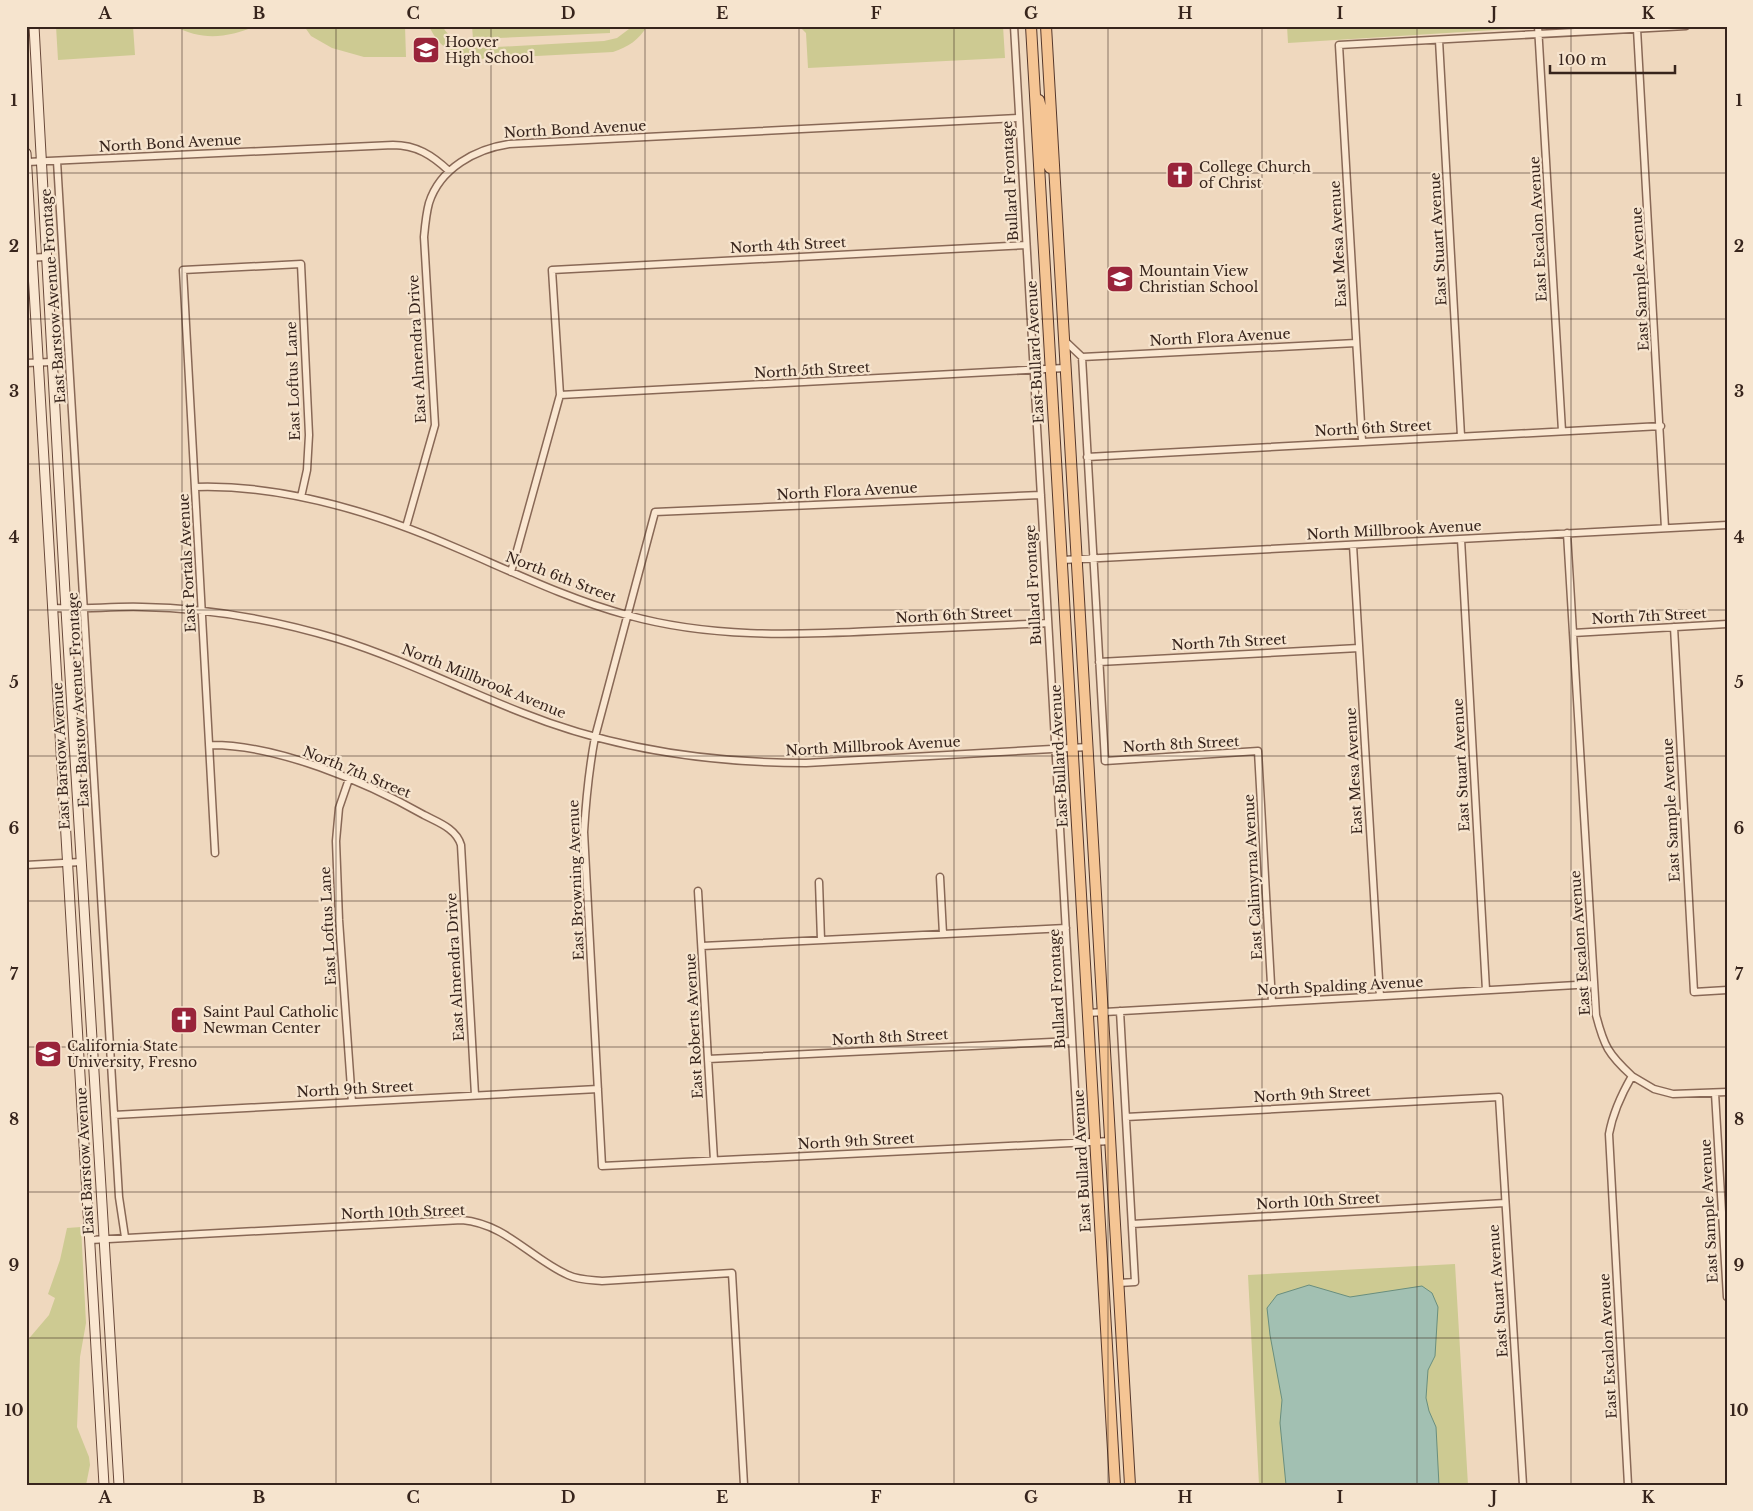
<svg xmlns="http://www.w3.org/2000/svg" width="1753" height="1511" viewBox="0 0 1753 1511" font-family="'Libre Baskerville',serif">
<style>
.green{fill:#cdca92}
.water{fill:#a2c0b2;stroke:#698e7e}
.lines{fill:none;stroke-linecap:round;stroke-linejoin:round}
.minor-casing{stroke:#886856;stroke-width:9}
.secondary-casing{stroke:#69493a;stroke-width:11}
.primary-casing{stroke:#55372b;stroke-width:12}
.minor{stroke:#fae7d1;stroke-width:6}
.secondary{stroke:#fae7d1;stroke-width:9}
.primary{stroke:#f5c594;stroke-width:10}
.grid{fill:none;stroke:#37241c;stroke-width:1;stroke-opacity:0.55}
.labels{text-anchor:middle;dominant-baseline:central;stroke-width:4.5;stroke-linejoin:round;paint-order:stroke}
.poi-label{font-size:14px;fill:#37241c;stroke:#f6e4ce;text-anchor:start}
.street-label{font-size:14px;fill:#37241c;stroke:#f6e4ce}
.neatline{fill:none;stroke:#37241c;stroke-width:2}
.grid-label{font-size:16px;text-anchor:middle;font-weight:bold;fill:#37241c}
</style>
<rect width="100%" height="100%" fill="#efd8be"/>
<path class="green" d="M56,26H133L135,55L58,60Z
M174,26H256C227,38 202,41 174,26Z
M304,26H405L406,57H364L332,48L311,36Z
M429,26H442C451,40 463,47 479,48L604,41L617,38L633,26H647C639,40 628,47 613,52L479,59C456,58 439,48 429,26Z
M472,26H610V33L473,39Z
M799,26H1003L1005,58L808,68L806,33Z
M1287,26H1528L1526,28L1288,43Z
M81,1227L86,1323L80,1357L77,1427L89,1457L90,1465L86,1485H26V1342L49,1315L55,1298L48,1294L60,1260L67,1228Z
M1455,1264L1468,1485H1259L1248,1275Z"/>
<path class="water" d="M1309,1285L1350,1297L1422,1286L1432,1293L1438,1307L1435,1356L1428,1370L1426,1398L1429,1411L1436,1427L1439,1485H1286L1280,1423L1282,1400L1270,1335L1267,1308L1277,1295Z"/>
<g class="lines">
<g class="minor-casing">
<path id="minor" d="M1014,26L1078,1142
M1538,26L1562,431
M1637,29L1665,528
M1439,40L1461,436
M57,161L119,1197L125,1237
M27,162L393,145C416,145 432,155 449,171
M26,258L46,257
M1064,340L1082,357L1356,343
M1082,357L1105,761L1258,751L1272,1002
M26,363L52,362
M560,395L1065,368
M1362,441L1339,45L1686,26
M1087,457L1661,426
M195,487C285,484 377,513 459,549C515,573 568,599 627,615C709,638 792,635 876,631C934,628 991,626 1048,623
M1041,495L655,512L595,737C589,769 586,799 584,832L602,1166L1111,1141
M406,527L435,425L424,237C425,226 426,214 429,203C440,168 476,149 509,144L1019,118
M1567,533L1596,1015C1604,1046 1608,1054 1632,1076C1621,1095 1613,1112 1609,1134L1628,1485
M1461,539L1486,990
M1353,545L1380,996
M1062,560L1727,525
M511,572L560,395L552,270L1026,245
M52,608C82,610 112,606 142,607C208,608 275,620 338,639C402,659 461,689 523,713C613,749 710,763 806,763L1088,747
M1674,627L1694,992L1727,990
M1573,633L1727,624
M1099,662L1359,648
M209,745C276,744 366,782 424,815C437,822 456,828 461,845L475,1095
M349,779L339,808L336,841L339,920L352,1102
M215,853L183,270L301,264L309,435L307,470L301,497
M26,865L81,862
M940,877L943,934
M819,882L821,940
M698,891L714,1160
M702,946L1066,928
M1087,1013L1594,984
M708,1059L1072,1041
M1632,1076L1654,1089L1673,1094L1727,1092
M1715,1093L1727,1297
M114,1115L598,1089
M1126,1117L1499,1097L1523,1485
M1132,1224L1505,1203
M90,1240L462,1220C506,1224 530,1258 568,1275C578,1280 591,1280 602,1281L732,1273L744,1485
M1119,1283L1135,1282L1120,1011"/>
</g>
<g class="secondary-casing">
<path id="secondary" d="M34,26L65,593L119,1485
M26,153L104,1485"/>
</g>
<g class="primary-casing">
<path id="primary" d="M1031,26L1115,1485
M1046,26L1130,1485
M1039,100L1043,115L1046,161L1050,168L1054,169"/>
</g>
<use href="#minor" class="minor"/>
<use href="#secondary" class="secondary"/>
<use href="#primary" class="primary"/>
</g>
<path class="grid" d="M182,26V1485M336,26V1485M491,26V1485M645,26V1485M799,26V1485M954,26V1485M1108,26V1485M1262,26V1485M1417,26V1485M1571,26V1485M26,173H1727M26,319H1727M26,464H1727M26,610H1727M26,756H1727M26,901H1727M26,1047H1727M26,1192H1727M26,1338H1727"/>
<defs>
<g id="school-square" transform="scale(1.4375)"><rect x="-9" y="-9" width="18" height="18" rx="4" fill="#99243a" stroke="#f6e4ce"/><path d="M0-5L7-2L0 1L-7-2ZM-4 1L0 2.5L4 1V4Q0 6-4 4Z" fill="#fff"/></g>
<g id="church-square" transform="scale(1.4375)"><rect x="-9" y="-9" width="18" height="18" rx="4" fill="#99243a" stroke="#f6e4ce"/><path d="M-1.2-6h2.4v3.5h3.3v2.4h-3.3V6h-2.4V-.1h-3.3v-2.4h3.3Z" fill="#fff"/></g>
<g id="university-square" transform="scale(1.4375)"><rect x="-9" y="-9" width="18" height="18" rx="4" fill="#99243a" stroke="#f6e4ce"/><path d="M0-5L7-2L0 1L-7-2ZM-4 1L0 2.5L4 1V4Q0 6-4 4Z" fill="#fff"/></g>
</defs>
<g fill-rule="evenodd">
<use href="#school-square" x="426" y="50"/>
<use href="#church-square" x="1180" y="175"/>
<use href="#school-square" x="1120" y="279"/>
<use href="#church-square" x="184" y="1020"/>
<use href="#university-square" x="48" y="1054"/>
</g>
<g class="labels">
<g class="poi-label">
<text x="445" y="42">Hoover<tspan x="445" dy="16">High School</tspan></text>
<text x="1199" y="167">College Church<tspan x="1199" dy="16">of Christ</tspan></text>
<text x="1139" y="271">Mountain View<tspan x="1139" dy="16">Christian School</tspan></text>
<text x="203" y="1012">Saint Paul Catholic<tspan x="203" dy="16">Newman Center</tspan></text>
<text x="67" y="1046">California State<tspan x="67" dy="16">University, Fresno</tspan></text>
</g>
<g class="street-label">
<text transform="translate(575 129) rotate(-3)">North Bond Avenue</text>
<text transform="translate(170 143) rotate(-3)">North Bond Avenue</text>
<text transform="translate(1010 181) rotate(-93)">Bullard Frontage</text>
<text transform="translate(1538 229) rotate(-93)">East Escalon Avenue</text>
<text transform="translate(1438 239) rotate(-93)">East Stuart Avenue</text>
<text transform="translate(1338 244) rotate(-93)">East Mesa Avenue</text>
<text transform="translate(788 245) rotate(-3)">North 4th Street</text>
<text transform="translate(1640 279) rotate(-93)">East Sample Avenue</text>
<text transform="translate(53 296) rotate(-94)">East Barstow Avenue Frontage</text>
<text transform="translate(1220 337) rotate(-3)">North Flora Avenue</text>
<text transform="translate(417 349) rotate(-93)">East Almendra Drive</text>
<text transform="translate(1035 352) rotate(-93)">East Bullard Avenue</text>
<text transform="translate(812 370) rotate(-3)">North 5th Street</text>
<text transform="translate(293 381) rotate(-92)">East Loftus Lane</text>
<text transform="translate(1373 428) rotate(-3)">North 6th Street</text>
<text transform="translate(847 491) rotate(-3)">North Flora Avenue</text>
<text transform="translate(1394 530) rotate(-3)">North Millbrook Avenue</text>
<text transform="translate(187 563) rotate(-93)">East Portals Avenue</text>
<text transform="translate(561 577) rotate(21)">North 6th Street</text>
<text transform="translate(1033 585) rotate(-93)">Bullard Frontage</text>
<text transform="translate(954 615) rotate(-3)">North 6th Street</text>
<text transform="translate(1649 616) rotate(-3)">North 7th Street</text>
<text transform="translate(1229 642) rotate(-3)">North 7th Street</text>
<text transform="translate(484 681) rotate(22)">North Millbrook Avenue</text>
<text transform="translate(78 700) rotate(-93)">East Barstow Avenue Frontage</text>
<text transform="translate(1181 744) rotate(-3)">North 8th Street</text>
<text transform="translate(873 746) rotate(-3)">North Millbrook Avenue</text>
<text transform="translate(61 756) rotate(-93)">East Barstow Avenue</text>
<text transform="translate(1059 756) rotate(-93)">East Bullard Avenue</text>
<text transform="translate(1461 765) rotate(-93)">East Stuart Avenue</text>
<text transform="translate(1354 771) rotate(-93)">East Mesa Avenue</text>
<text transform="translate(357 772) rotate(22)">North 7th Street</text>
<text transform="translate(1671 810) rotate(-93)">East Sample Avenue</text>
<text transform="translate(1253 877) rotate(-93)">East Calimyrna Avenue</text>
<text transform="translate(576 880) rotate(-92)">East Browning Avenue</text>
<text transform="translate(328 926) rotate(-93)">East Loftus Lane</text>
<text transform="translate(1580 943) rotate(-94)">East Escalon Avenue</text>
<text transform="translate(455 967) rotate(-93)">East Almendra Drive</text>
<text transform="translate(1340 986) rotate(-3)">North Spalding Avenue</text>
<text transform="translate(1057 989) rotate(-93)">Bullard Frontage</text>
<text transform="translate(694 1026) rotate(-93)">East Roberts Avenue</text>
<text transform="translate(890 1037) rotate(-3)">North 8th Street</text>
<text transform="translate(355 1089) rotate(-3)">North 9th Street</text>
<text transform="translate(1312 1094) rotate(-3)">North 9th Street</text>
<text transform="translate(856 1141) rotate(-3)">North 9th Street</text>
<text transform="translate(85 1161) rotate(-93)">East Barstow Avenue</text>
<text transform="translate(1082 1161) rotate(-93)">East Bullard Avenue</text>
<text transform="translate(1318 1201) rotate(-3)">North 10th Street</text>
<text transform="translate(1709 1211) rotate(-93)">East Sample Avenue</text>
<text transform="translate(403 1212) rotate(-2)">North 10th Street</text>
<text transform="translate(1498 1291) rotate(-94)">East Stuart Avenue</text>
<text transform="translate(1608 1346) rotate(-93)">East Escalon Avenue</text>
</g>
</g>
<rect width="1753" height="1511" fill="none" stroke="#f6e4ce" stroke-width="55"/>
<path d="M1550 65v8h125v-8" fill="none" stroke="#37241c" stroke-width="2.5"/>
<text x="1558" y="65" font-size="15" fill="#37241c" stroke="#f6e4ce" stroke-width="4" paint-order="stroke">100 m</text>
<rect x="28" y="28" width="1698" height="1456" class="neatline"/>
<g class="grid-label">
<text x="105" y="19">A</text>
<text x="259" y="19">B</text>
<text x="413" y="19">C</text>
<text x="568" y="19">D</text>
<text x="722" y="19">E</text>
<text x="876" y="19">F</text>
<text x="1031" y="19">G</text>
<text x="1185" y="19">H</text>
<text x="1340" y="19">I</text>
<text x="1494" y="19">J</text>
<text x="1648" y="19">K</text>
<text x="14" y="106">1</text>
<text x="1739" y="106">1</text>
<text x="14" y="252">2</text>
<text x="1739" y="252">2</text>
<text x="14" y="397">3</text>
<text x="1739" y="397">3</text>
<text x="14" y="543">4</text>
<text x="1739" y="543">4</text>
<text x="14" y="688">5</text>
<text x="1739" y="688">5</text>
<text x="14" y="834">6</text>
<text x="1739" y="834">6</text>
<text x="14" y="980">7</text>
<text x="1739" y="980">7</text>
<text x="14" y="1125">8</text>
<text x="1739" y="1125">8</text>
<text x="14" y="1271">9</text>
<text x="1739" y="1271">9</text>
<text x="14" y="1416">10</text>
<text x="1739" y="1416">10</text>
<text x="105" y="1503">A</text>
<text x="259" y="1503">B</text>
<text x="413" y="1503">C</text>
<text x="568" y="1503">D</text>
<text x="722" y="1503">E</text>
<text x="876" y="1503">F</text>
<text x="1031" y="1503">G</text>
<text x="1185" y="1503">H</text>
<text x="1340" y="1503">I</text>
<text x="1494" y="1503">J</text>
<text x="1648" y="1503">K</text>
</g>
</svg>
